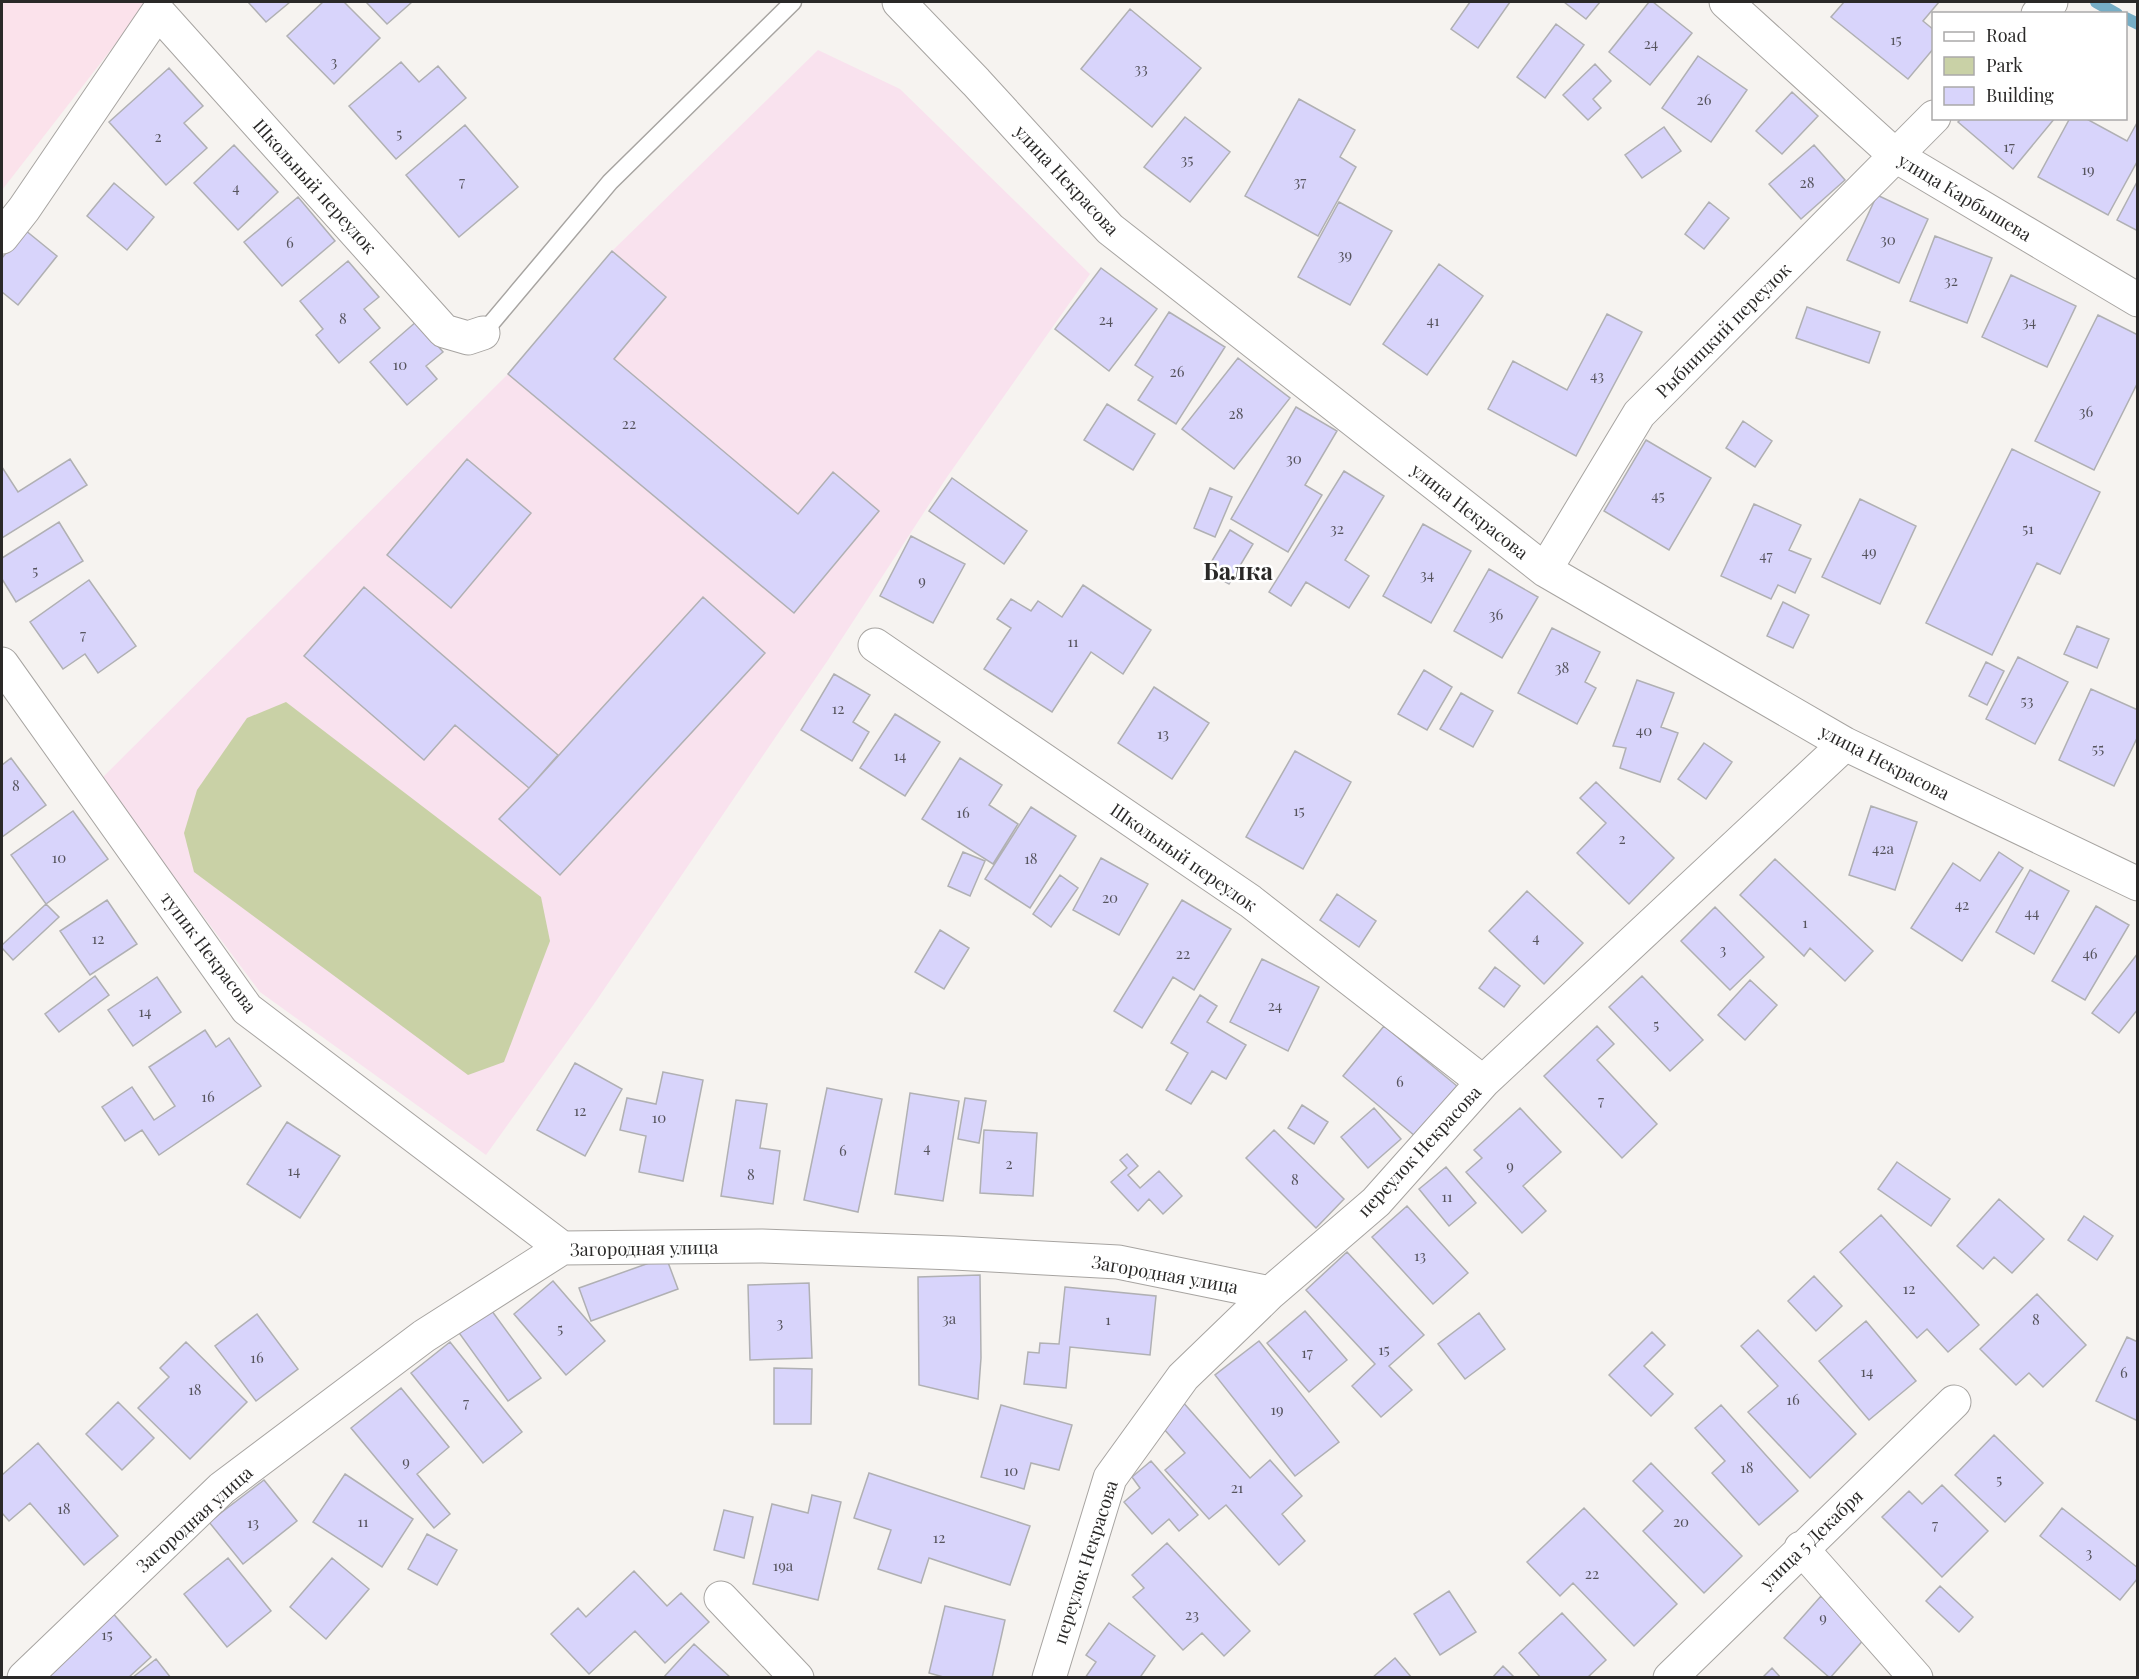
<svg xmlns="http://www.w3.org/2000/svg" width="2139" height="1679" viewBox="0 0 2139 1679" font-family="'Playfair Display',serif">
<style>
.industrial{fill:#fbe2eb}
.education{fill:#f9e2ee}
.green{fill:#c9d1a6}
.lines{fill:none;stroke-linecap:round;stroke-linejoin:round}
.stream{stroke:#76adc5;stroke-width:12}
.building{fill:#d8d4fb;stroke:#b0b0b3;stroke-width:1.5}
.service-casing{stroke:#a7a4a1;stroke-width:19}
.minor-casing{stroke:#a7a4a1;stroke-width:35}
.service{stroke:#fff;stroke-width:16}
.minor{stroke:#fff;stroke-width:33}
.labels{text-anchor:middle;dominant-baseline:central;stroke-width:5;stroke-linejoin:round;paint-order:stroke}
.number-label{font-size:15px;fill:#56545d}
.street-label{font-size:18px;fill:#2a2928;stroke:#fff}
.district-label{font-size:24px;font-weight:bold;fill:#2a2928;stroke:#fff}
</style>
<rect width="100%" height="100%" fill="#f6f3f0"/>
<path class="industrial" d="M2,2H148L2,190Z"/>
<path class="education" d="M818,50L900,89L1090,274L947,477L828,660L594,1004L486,1155L260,992L101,779L508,374L612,251Z"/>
<path class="green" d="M286,702L541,897L550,941L504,1062L468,1075L194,872L184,833L197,790L247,718Z"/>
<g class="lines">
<path class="stream" d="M2096,2L2117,14
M2126,18L2138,24"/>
</g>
<path class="building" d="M248,2H290L266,22Z
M323,2H344L380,38L334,84L287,36Z
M366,2H412L387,24Z
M1470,2H1510L1478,48L1451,29Z
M1564,2H1600L1586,19Z
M1649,2H1653L1692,33L1650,85L1609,52Z
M1844,2H1939L1923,21L1934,30V48L1908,79L1831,17Z
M1130,9L1201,68L1152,127L1081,69Z
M1556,24L1584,45L1545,98L1517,77Z
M1698,56L1747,90L1711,142L1662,108Z
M401,62L419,82L438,66L466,98L396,159L349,106Z
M1595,64L1611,81L1593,99L1601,108L1588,120L1563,95Z
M169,68L203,106L184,123L207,148L166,185L109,122Z
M1792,92L1818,116L1782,154L1756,131Z
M1299,99L1355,130L1340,157L1356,167L1318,236L1245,196Z
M1185,117L1230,152L1190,202L1144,167Z
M1962,118H2055L2013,169L1958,122Z
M2070,118H2085L2127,141L2138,121V160L2108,215L2038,177Z
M465,125L518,187L459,237L406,175Z
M1664,127L1681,151L1642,178L1625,155Z
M234,145L278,192L238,230L194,183Z
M1814,145L1845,180L1801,219L1769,184Z
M2138,180V231L2117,220Z
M114,183L154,217L127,250L87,216Z
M1877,195L1928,219L1899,283L1847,260Z
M298,197L335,241L282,286L244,242Z
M1339,202L1392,231L1350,305L1298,277Z
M1709,202L1729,218L1704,249L1685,234Z
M25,230L57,256L18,305L2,292V258Z
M1935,236L1992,258L1967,323L1910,301Z
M612,251L666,297L614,359L798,514L833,472L879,511L794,613L508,374Z
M348,261L379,297L364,309L380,328L339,363L316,335L323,329L300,301Z
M1439,264L1483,296L1427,375L1383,344Z
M1101,268L1157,309L1109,371L1055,329Z
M2011,275L2076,306L2047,367L1982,337Z
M1807,307L1880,332L1869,363L1796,338Z
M1169,312L1225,347L1176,424L1138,400L1153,377L1135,365Z
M1607,314L1642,332L1576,456L1488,409L1513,361L1567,390Z
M2098,315L2138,335V382L2094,470L2035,441Z
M417,321L443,352L426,366L437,379L407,405L370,362Z
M1238,358L1290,398L1234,469L1182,429Z
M1107,404L1155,434L1133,470L1084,440Z
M1296,407L1337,431L1305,485L1322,495L1288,552L1231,519Z
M1743,421L1772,441L1755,467L1726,448Z
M1646,440L1711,478L1669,550L1604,511Z
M2012,449L2100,492L2060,574L2037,563L1992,655L1926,623Z
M70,459L87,485L2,538V467L18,492Z
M467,459L531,513L451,608L387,555Z
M1344,471L1384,496L1345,560L1369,576L1349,608L1306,582L1291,606L1269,592Z
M952,478L1027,531L1004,564L929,511Z
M1210,488L1232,497L1215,537L1194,528Z
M1860,499L1916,526L1880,604L1822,577Z
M1754,504L1801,525L1789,550L1811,559L1795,593L1778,585L1771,599L1721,576Z
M59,522L83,561L16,602L2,579V558Z
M1423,524L1471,551L1431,623L1383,596Z
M1230,530L1253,544L1229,584L1206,571Z
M911,536L965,564L933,623L880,596Z
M1489,569L1538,597L1502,658L1454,631Z
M89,580L136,646L98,673L85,654L63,669L30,622Z
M1083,585L1151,630L1123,674L1091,652L1052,712L984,669L1011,628L997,619L1011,599L1031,611L1038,601L1062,617Z
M364,587L558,755L529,788L455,725L424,760L304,656Z
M703,597L765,653L560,875L499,819L529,788Z
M1783,602L1809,615L1793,648L1767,636Z
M2077,626L2109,639L2097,668L2064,654Z
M1552,628L1600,652L1585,682L1596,688L1577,724L1518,693Z
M2018,657L2068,682L2035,744L1986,719Z
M1986,662L2004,671L1987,705L1969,696Z
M1424,670L1452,687L1427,730L1398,714Z
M834,674L870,695L853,722L869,732L852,761L801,730Z
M1637,680L1674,693L1661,727L1678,733L1660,782L1620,768L1626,748L1613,746Z
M1154,687L1209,723L1172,779L1118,743Z
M2091,689L2138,710V736L2114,786L2059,760Z
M1461,693L1493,711L1473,747L1440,729Z
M895,714L940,742L905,796L860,768Z
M1704,743L1732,762L1706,799L1678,779Z
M1295,751L1351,782L1303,869L1246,837Z
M11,758L46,805L2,837V765Z
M960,758L1002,785L989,805L1018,824L993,864L922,819Z
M1596,782L1674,858L1629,904L1577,853L1606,823L1580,798Z
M1871,806L1917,822L1895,890L1849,875Z
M1031,807L1076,836L1030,908L985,879Z
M73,811L108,859L46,904L11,855Z
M963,852L985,861L970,896L948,886Z
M1999,852L2023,868L1962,961L1911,928L1953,863L1980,881Z
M1101,858L1148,884L1119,935L1073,910Z
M1775,859L1873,951L1845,981L1810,948L1804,956L1740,895Z
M2030,870L2069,891L2034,954L1996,932Z
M1060,875L1078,888L1051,927L1033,914Z
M1527,891L1583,943L1544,984L1489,931Z
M1337,894L1376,921L1359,947L1320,920Z
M107,900L137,944L90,975L60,931Z
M1182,900L1231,929L1194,990L1173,977L1142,1028L1114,1011Z
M46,904L59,917L13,960L2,948V945Z
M2096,906L2129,925L2085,1000L2052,981Z
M1715,907L1764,957L1730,990L1681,941Z
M940,930L969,948L944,989L915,972Z
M2138,953V1009L2119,1033L2092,1013Z
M1262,959L1319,987L1288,1051L1230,1022Z
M1495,967L1520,986L1504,1007L1479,988Z
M95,976L109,995L59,1032L45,1014Z
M1642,976L1703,1040L1670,1071L1609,1007Z
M157,977L181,1012L133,1046L108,1010Z
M1750,980L1777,1005L1745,1040L1718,1015Z
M1200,995L1217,1006L1207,1022L1246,1045L1226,1079L1212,1071L1191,1104L1166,1090L1188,1053L1171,1043Z
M1384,1026L1457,1086L1415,1136L1343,1076Z
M1597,1026L1614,1044L1597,1060L1657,1124L1622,1158L1544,1076Z
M205,1030L216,1047L229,1038L261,1086L159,1155L142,1130L125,1141L102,1107L132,1087L154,1120L175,1106L149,1067Z
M575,1063L622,1089L585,1156L537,1130Z
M663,1072L703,1080L683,1181L639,1172L646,1136L620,1130L627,1098L656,1104Z
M827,1088L882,1099L858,1212L804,1200Z
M910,1093L959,1101L943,1201L895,1194Z
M965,1098L986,1101L979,1143L958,1139Z
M736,1100L767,1104L760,1148L780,1151L773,1204L721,1196Z
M1302,1105L1328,1122L1314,1144L1288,1128Z
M1374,1108L1401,1139L1368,1168L1341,1137Z
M1520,1108L1561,1152L1523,1186L1546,1211L1522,1233L1466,1172L1482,1158L1474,1150Z
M287,1122L340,1156L300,1218L247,1184Z
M984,1130L1037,1133L1033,1196L980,1193Z
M1274,1130L1344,1199L1316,1228L1246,1158Z
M1127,1154L1138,1166L1128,1175L1140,1188L1159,1171L1182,1196L1163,1214L1149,1199L1138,1211L1111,1182L1127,1168L1120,1160Z
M1897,1162L1950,1199L1931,1226L1878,1189Z
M1446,1167L1476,1203L1449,1226L1419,1189Z
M1999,1199L2044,1239L2012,1273L1994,1257L1983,1269L1957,1246Z
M1407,1206L1468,1273L1433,1304L1372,1237Z
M1881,1215L1979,1325L1948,1352L1927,1329L1917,1338L1840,1252Z
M2084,1216L2113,1236L2097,1260L2068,1240Z
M1347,1252L1424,1335L1389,1366L1412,1390L1381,1417L1352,1386L1375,1364L1306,1290Z
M666,1257L678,1289L591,1321L579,1288Z
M980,1275L981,1358L978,1399L919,1385L918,1277Z
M1814,1276L1842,1306L1816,1331L1788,1301Z
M553,1281L605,1341L566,1375L514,1314Z
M809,1283L812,1358L750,1360L748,1285Z
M1065,1287L1156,1296L1150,1355L1070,1347L1066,1388L1024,1384L1028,1352L1039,1353L1040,1343L1059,1344Z
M2037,1294L2086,1345L2043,1387L2029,1373L2016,1385L1980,1349Z
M489,1307L541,1378L508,1401L457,1330Z
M1305,1311L1347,1360L1309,1392L1267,1343Z
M1479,1313L1505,1349L1465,1379L1438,1344Z
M257,1314L298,1369L256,1401L215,1346Z
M1866,1321L1916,1381L1869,1420L1819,1361Z
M1758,1330L1856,1434L1810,1478L1748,1412L1778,1386L1741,1346Z
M1652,1332L1665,1345L1644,1366L1673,1394L1651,1416L1609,1375Z
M2127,1337L2138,1342V1421L2096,1401Z
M1259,1341L1339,1442L1295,1476L1215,1375Z
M186,1342L247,1402L190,1459L138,1408L169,1377L160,1368Z
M450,1342L522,1432L483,1463L411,1373Z
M774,1368L812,1369L811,1424H774Z
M401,1388L449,1447L417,1474L450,1514L434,1528L351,1428Z
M1181,1400L1250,1478L1270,1460L1302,1496L1282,1514L1305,1541L1279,1565L1226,1505L1209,1519L1165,1470L1185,1453L1157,1421Z
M118,1402L154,1438L122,1470L86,1434Z
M1001,1405L1072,1425L1059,1470L1031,1463L1024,1489L981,1477Z
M1721,1405L1798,1491L1759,1525L1712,1473L1725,1461L1695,1428Z
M1994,1435L2043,1483L2005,1522L1955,1475Z
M38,1443L118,1536L84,1565L30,1503L9,1521L2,1513V1475Z
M1151,1461L1198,1515L1179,1531L1169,1519L1152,1534L1124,1502L1140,1488L1132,1477Z
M1651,1463L1742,1556L1704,1593L1643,1531L1663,1511L1633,1481Z
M869,1473L1030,1526L1010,1585L929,1558L921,1583L878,1569L891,1530L854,1518Z
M345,1474L413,1519L382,1567L313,1522Z
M264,1480L297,1521L243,1564L209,1522Z
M1942,1485L1988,1531L1942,1577L1882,1517L1909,1491L1922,1504Z
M812,1495L841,1502L818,1600L753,1584L772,1504L808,1513Z
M1584,1508L1677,1604L1634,1646L1573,1583L1560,1596L1527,1562Z
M2062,1508L2138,1568V1578L2120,1600L2040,1536Z
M724,1510L753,1517L744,1558L714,1550Z
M427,1534L457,1550L437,1585L408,1569Z
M1167,1543L1250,1631L1224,1656L1202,1633L1183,1650L1133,1597L1144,1588L1132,1575Z
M228,1558L271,1611L227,1647L184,1594Z
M332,1558L369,1589L326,1639L290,1607Z
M634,1571L667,1606L681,1593L709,1622L665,1663L635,1631L589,1674L551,1634L578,1608L586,1617Z
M1940,1586L1973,1617L1959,1632L1926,1601Z
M1449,1591L1476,1632L1440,1655L1414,1614Z
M1821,1596L1866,1637L1830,1678L1784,1638Z
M945,1606L1005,1620L992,1678H947L929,1673Z
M110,1610L151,1657L128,1678H33Z
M1562,1613L1606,1660L1587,1678H1541L1519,1653Z
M1109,1623L1155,1656L1141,1676L1143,1678H1085L1096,1662L1086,1655Z
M694,1644L731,1678H663Z
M1395,1658L1412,1678H1372Z
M156,1659L171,1678H132Z
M1503,1666L1515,1678H1492Z
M1772,1668L1781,1678H1762Z"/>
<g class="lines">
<g class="service-casing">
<path id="service" d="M483,333L610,182L793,2"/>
</g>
<g class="minor-casing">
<path id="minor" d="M899,2L976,82L1110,229L1545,570L1845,744L2138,884
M1726,2L1896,156L2138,300
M2038,14L2051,2
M2,237L24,209L158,12L444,331L468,338L483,333
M1545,570L1639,414L1934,117
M875,645L1250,901L1483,1082
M2,664L247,1009L562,1248
M1801,1548L1916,1678
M721,1598L797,1678
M24,1678L222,1488L424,1336L562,1248L762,1246L954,1253L1118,1262L1270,1293
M1049,1678L1110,1478L1183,1377L1270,1293L1376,1202L1483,1082L1845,744
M1670,1678L1954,1402"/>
</g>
<use href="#service" class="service"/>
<use href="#minor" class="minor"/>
</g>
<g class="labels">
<g class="number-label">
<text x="1896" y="39">15</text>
<text x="1651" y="43">24</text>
<text x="334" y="61">3</text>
<text x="1141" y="68">33</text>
<text x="1704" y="99">26</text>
<text x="399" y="133">5</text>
<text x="158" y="136">2</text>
<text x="2009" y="146">17</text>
<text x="1187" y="159">35</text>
<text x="2088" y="169">19</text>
<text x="462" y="181">7</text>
<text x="1300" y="181">37</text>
<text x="1807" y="182">28</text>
<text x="236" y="187">4</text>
<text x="1888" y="239">30</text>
<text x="290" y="242">6</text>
<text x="1345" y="254">39</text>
<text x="1951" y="280">32</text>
<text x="343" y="318">8</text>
<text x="1106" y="319">24</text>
<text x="1433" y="320">41</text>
<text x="2029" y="321">34</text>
<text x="400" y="364">10</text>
<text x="1177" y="371">26</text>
<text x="1597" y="375">43</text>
<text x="2086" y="411">36</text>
<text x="1236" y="413">28</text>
<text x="629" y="423">22</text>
<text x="1294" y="458">30</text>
<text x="1658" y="495">45</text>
<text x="1337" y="528">32</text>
<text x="2028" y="528">51</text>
<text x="1869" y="551">49</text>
<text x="1766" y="555">47</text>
<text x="35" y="570">5</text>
<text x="1427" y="574">34</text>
<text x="922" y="580">9</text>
<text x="1496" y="614">36</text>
<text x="83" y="634">7</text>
<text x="1073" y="641">11</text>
<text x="1562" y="667">38</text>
<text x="2027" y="700">53</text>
<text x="838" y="708">12</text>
<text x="1644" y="730">40</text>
<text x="1163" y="733">13</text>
<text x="2098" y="748">55</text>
<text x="900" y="755">14</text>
<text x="16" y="785">8</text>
<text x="1299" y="810">15</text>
<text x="963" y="812">16</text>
<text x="1622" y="838">2</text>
<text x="1883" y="848">42а</text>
<text x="59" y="857">10</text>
<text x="1031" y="858">18</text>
<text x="1110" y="897">20</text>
<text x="1962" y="904">42</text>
<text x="2032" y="912">44</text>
<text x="1805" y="922">1</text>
<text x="1536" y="937">4</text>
<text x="98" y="938">12</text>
<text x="1723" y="949">3</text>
<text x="1183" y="953">22</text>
<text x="2090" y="953">46</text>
<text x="1275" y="1005">24</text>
<text x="145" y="1011">14</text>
<text x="1656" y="1024">5</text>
<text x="1400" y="1081">6</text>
<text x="208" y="1096">16</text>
<text x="1601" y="1100">7</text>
<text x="580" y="1110">12</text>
<text x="659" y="1117">10</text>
<text x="927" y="1147">4</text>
<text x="843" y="1150">6</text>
<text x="1009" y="1163">2</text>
<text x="1510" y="1165">9</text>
<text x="294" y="1170">14</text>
<text x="751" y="1174">8</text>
<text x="1295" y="1179">8</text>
<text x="1447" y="1196">11</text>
<text x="1420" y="1255">13</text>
<text x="1909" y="1288">12</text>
<text x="949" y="1318">3а</text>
<text x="1108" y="1319">1</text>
<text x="2036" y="1319">8</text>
<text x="780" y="1322">3</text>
<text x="560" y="1328">5</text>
<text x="1384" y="1349">15</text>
<text x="1307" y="1352">17</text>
<text x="257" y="1357">16</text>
<text x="1867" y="1371">14</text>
<text x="2124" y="1372">6</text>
<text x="195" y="1389">18</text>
<text x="1793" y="1399">16</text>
<text x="466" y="1402">7</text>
<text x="1277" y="1409">19</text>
<text x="406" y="1461">9</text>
<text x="1747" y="1467">18</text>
<text x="1011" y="1470">10</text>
<text x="1999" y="1479">5</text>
<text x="1237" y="1487">21</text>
<text x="64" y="1508">18</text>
<text x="363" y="1521">11</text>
<text x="1681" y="1521">20</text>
<text x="253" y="1522">13</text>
<text x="1935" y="1524">7</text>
<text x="939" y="1537">12</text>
<text x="2089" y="1552">3</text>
<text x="783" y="1565">19а</text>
<text x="1592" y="1573">22</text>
<text x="1192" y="1614">23</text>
<text x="1823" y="1617">9</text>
<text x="107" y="1634">15</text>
</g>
<g class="street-label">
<text transform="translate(1067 180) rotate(47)">улица Некрасова</text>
<text transform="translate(315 186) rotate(48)">Школьный переулок</text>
<text transform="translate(1965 197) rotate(31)">улица Карбышева</text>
<text transform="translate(1723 330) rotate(-45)">Рыбницкий переулок</text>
<text transform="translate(1470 511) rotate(38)">улица Некрасова</text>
<text transform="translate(1885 762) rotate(27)">улица Некрасова</text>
<text transform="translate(1184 857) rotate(35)">Школьный переулок</text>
<text transform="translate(209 952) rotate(53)">тупик Некрасова</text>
<text transform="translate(1419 1151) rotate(-47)">переулок Некрасова</text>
<text transform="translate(644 1248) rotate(-1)">Загородная улица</text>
<text transform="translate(1165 1274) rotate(10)">Загородная улица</text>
<text transform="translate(194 1519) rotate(-42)">Загородная улица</text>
<text transform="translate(1811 1539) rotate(-44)">улица 5 Декабря</text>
<text transform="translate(1085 1562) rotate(-72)">переулок Некрасова</text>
</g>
<g class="district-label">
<text x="1238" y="570">Балка</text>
</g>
</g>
<rect width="2139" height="1679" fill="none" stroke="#2a2928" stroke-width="6"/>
<rect x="1932" y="12" width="195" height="108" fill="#ffffff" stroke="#aaa9a9" stroke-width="1.5"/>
<rect x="1944" y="32" width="30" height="9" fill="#ffffff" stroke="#aaa9a9" stroke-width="1.5"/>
<text x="1986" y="42" font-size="18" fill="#2a2928">Road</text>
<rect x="1944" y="57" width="30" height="18" fill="#c9d1a6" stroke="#aaa9a9" stroke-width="1.5"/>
<text x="1986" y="72" font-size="18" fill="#2a2928">Park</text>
<rect x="1944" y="87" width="30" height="18" fill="#d8d4fb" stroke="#aaa9a9" stroke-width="1.5"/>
<text x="1986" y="102" font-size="18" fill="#2a2928">Building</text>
</svg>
